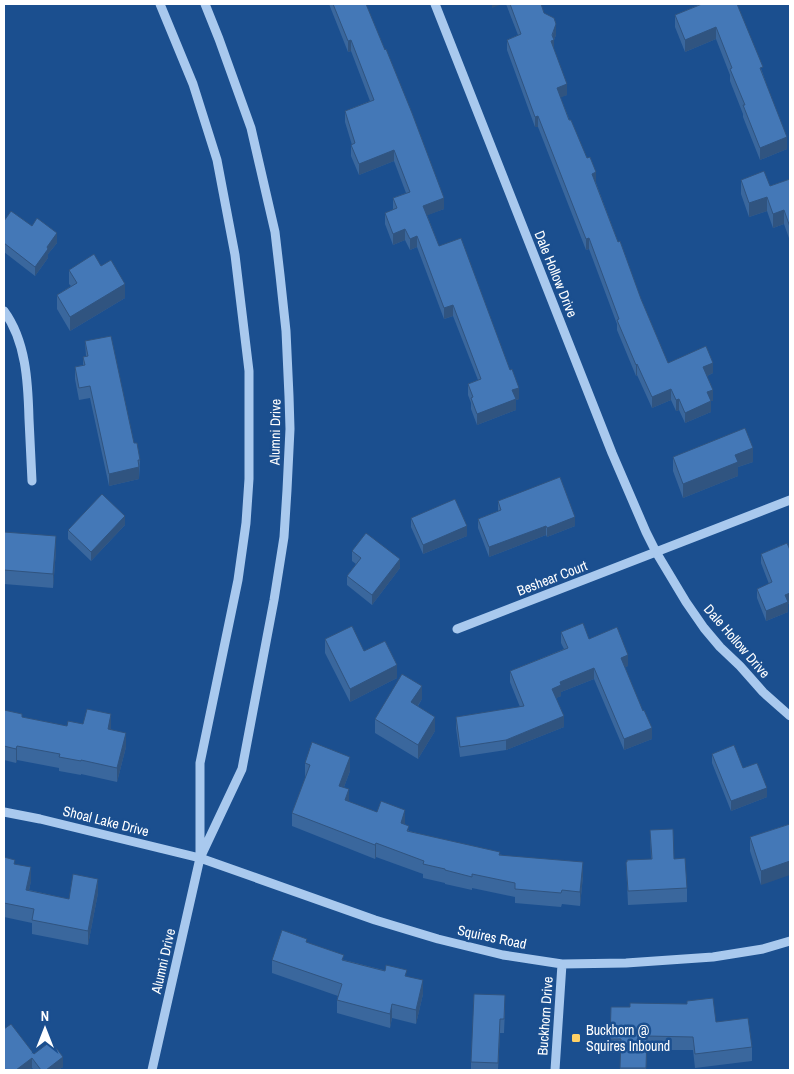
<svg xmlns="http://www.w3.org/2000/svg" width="794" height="1074" viewBox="0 0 794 1074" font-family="'Archivo Narrow',sans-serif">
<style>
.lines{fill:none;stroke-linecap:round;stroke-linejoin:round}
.minor{stroke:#a9c9ee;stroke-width:9}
.wall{fill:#3a679d}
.shaded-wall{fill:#305480}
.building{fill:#4478b7;stroke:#305480}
.poi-dot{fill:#ffd166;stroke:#1b4f8f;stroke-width:2}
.labels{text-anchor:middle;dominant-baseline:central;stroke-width:5;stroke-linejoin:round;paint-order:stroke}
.street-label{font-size:14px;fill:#fff;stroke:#1b4f8f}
.poi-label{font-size:14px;fill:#fff;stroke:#1b4f8f;text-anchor:start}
</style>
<rect width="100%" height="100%" fill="#1b4f8f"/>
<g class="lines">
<path class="minor" d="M160,4L193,84L217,160L235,255L249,371V479L246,523L238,580L200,763V856
M435,4L612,453L646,532L656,552L686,602L704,628L720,647L740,666L763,692L790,716
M4,311C26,341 28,382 29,419C30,440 31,461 32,481
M457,629L790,500
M4,812L40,819L200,858L375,920L438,939L503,955L562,964L626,963L713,957L763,949L790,941
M152,1070L200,858L242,769L274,600L284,537L287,490L290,429L289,396L286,331L280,275L275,232L251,128L219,39L205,4
M555,1070L562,964"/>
</g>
<path class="wall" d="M329,4H366L444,209L427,215L439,246L519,399L516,400V410L477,425L471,409V403L468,395V384L478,380L453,316L444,319L417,247L410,250L405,240L393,245L385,224V213L393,210V198L406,193L394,161L359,175L351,156V145H352L345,122V111L370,101L351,51L348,52Z
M506,4H541L544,13L556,35L554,40V50L567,95L560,97L596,183L618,242L641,299L668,363L713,373L707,376L713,401H711V412L685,423L679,410L676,411L671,400L652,408L637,375L636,376L617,330V324L589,249L586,250L538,127H535L507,50V40L518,35Z
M701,4H737L763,74L787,149L760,160L743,117V114L730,81V75L716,39L685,52L675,27V15Z
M790,179V241L784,224L773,228L767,211L749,217L741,194V180L770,186Z
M4,221L32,226L57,243L48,254V258L35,276L4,252Z
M790,261V279L789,275V262Z
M69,270L125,298L70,331L57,309V295L71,286L69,284Z
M85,341L134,443L140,460L139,479L109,486L90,398L79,400L75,379V367L83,365V357L86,356Z
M673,457L753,462L738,467V476L683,498L673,471Z
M498,501L575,526L547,537L546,535L489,557L478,528V519L498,511Z
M411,518L467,536L423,554L411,527Z
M125,525L91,561L68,539V530Z
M4,532L56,550L53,588L4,584Z
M790,550V603L788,604V612L766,621L757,598V589L769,584L761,563V554Z
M352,551L400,568L372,605L347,585V576L356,564L352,561Z
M561,632L589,639L628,666L625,667L652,739L624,750L594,679L561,692V696L556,698L564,727L506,750L460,757L456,728V717L520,707L510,682V671L564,649L561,643Z
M325,639L364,651L397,678L350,702L325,653Z
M422,699L418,706L435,731L418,759L375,733V719Z
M4,710L22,717L67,726L83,724L111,728V730L126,747L117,782L81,774V775L59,771V768L17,760L16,763L4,760Z
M712,754L743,768L767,797L731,811L712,763Z
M305,763L350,771L344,787L349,802L405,825L409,831L583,876L580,906L562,904L561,907L515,903V897L472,888V890L445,884V883L423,878V874L376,857L375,859L292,826V813L306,777H305Z
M790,824L761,885L750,851V837Z
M650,830L674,859L687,888V902L628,905L626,862L651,859Z
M4,857L15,864L31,881L29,890L69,899L98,893L88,945L32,934V923L4,917Z
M307,942L344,960L407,976L423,994L416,1024L392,1018L390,1028L337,1013V1000L338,996L272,973V960Z
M611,1007L716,1022L752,1047V1061L695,1068L693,1050H647L646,1070H620V1053H610Z
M505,1009L504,1033H500L498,1070H471V1062Z
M34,1054L63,1067L58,1070H34L32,1068L28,1070H4Z"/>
<path class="shaded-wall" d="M492,4H502L492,8Z
M556,24V35L554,40V51L551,41Z
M716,27V39L685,52V40Z
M351,40V51L348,52V41Z
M567,84V95L557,99V88Z
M538,116V127H535V117Z
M787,137V149L760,160V148Z
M394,150V161L359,175V164Z
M596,172V183L592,174Z
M767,197V211L749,217V203Z
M444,198V209L423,217V206Z
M784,210V224L773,228V214Z
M405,229V240L393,245V234Z
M57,233V243L48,254V258L35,276V267L47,247Z
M417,236V247L410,250V239Z
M589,238V249L586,250V239Z
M125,284V298L70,331V317Z
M453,305V316L444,319V308Z
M713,363V373L703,378V367Z
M637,364V375L636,376V365Z
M519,388V399L516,400V410L477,425V414L512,390Z
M671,389V400L652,408V397Z
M713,390V401H711V412L685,423V413L707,392Z
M679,399V410L676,411V400Z
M753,448V462L738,467V476L683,498V484L735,455Z
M139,467V479L109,486V474Z
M125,516V525L91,561V552Z
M575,517V526L547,537V528Z
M467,526V536L423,554V545Z
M546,526V535L489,557V547Z
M56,536V550L53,588V574Z
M400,559V568L372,605V595Z
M790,593V603L788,604V612L766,621V611L785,595Z
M628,655V666L621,669V658Z
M397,665V678L350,702V689Z
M594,668V679L561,692V696L552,700V689L560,682Z
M422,686V699L411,716V702Z
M111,714V728L108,743V729Z
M564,716V727L506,750V740Z
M435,717V731L418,759V745Z
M652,728V739L624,750V739Z
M126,733V747L117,782V768Z
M17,746V760L16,763V749Z
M350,757V771L339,800V786Z
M767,788V797L731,811V801Z
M349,789V803L345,800Z
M405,810V824L401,837V823Z
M376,843V857L375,859V845Z
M790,861V875L761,885V871Z
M583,862V876L580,906V892Z
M31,867V881L26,904V890Z
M98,879V893L88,945V931Z
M423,980V994L416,1024V1010Z
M392,1004V1018L390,1028V1014Z
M500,1019V1033L498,1070V1063Z
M63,1057V1067L58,1070H46Z
M32,1058V1068L28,1070H16Z"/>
<path class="building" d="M333,4H366L385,50L386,49L412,113L444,198L423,206L439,246L461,238L510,370L512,369L519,388L512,390L516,399L477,414L471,398L473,397L468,384L481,379L453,305L444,308L417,236L410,239L405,229L393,234L385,213L397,208L393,198L410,192L394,150L359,164L351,145L355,143L345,111L374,100L351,40L348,41Z
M510,4H541L544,13L554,18L556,24L552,35L554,40L551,41L567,84L557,88L569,120H571L587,158L590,157L596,172L592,174L618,242L620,241L641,299L668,363L706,346L713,363L703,367L713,390L707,392L711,401L685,413L679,399L676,400L671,389L652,397L637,364L636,365L617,320L619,319L589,238L586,239L538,116L535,117L507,40L521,34Z
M702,4H737L763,67L760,68L787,137L760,148L743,105H745L730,69L732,68L716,27L685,40L675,15Z
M764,171L770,186L790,179V227L784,210L773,214L767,197L749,203L741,180Z
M11,211L32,226L37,218L57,233L47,247L48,249L35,267L4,243V221Z
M94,254L101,266L111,260L125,284L70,317L57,295L77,283L69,270Z
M111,336L134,443H137L140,460H138L139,467L109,474L90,386L79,388L75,367L85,365L83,357L88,356L85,341Z
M745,428L753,448L735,455L738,462L683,484L673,457Z
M560,477L575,517L547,528L546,526L489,547L478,519L501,510L498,501Z
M102,494L125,516L91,552L68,530Z
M455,499L467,526L423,545L411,518Z
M4,532L56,536L53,574L4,570Z
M366,533L400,559L372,595L347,576L361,558L352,551Z
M787,543L790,550V593L785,595L788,602L766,611L757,589L772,582L761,554Z
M583,623L589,639L617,627L628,655L621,658L643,711L644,710L652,728L624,739L594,668L560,682L561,685L552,689L564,716L506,740L460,747L456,717L524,706L510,671L568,648L561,632Z
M352,626L364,651L385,641L397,665L350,689L325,639Z
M402,674L422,686L411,702L435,717L418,745L375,719Z
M87,709L111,714L108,729L126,733L117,768L81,760V761L59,757L60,754L17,746L16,749L4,746V710L22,714V717L67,726L68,721L83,724Z
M312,742L350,757L339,786L349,789L345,800L377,812L381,801L405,810L401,823L409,826L407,831L500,852L499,855L583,862L580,892L562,890L561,893L515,889V883L472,874V877L445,870V869L423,864L424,861L376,843L375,845L292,813L310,765L305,763Z
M734,745L743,768L757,763L767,788L731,801L712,754Z
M790,824V861L761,871L750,837Z
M673,829L674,859L685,858L687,888L628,891L626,862H627V860L652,859L650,830Z
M4,857L15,860L14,864L31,867L26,890L69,899L73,874L98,879L88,931L32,920L34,909L4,903Z
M282,930L307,939L306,942L344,955L342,960L385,971L386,965L407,970L405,976L423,980L416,1010L392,1004L390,1014L337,1000L342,984L272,960Z
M474,994L505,995L504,1019H500L498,1063L471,1062Z
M713,998L716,1022L748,1018L752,1047L695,1054L693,1037L647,1036L646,1068H620L621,1039H610L611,1007H630V1003L687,1004V1001Z
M11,1024L34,1054L51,1041L63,1057L46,1070H41L32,1058L16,1070H4V1029Z"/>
<rect class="poi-dot" x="571" y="1033" width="10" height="10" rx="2.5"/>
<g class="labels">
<g class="street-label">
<text transform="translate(556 274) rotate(68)">Dale Hollow Drive</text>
<text transform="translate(275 432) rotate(-89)">Alumni Drive</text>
<text transform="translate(552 578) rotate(-21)">Beshear Court</text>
<text transform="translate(737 641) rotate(49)">Dale Hollow Drive</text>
<text transform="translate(106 821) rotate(14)">Shoal Lake Drive</text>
<text transform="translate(492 937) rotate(12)">Squires Road</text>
<text transform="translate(163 961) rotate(-77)">Alumni Drive</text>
<text transform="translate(545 1016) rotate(-86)">Buckhorn Drive</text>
</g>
<g class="poi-label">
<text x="586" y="1030">Buckhorn @<tspan x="586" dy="16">Squires Inbound</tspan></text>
</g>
</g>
<rect width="794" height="1074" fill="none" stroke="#ffffff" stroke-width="10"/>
<g transform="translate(45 1029)" stroke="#1b4f8f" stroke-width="4" paint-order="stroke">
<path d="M0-4L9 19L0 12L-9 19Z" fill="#ffffff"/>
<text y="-8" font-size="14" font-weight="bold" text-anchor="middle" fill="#ffffff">N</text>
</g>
</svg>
